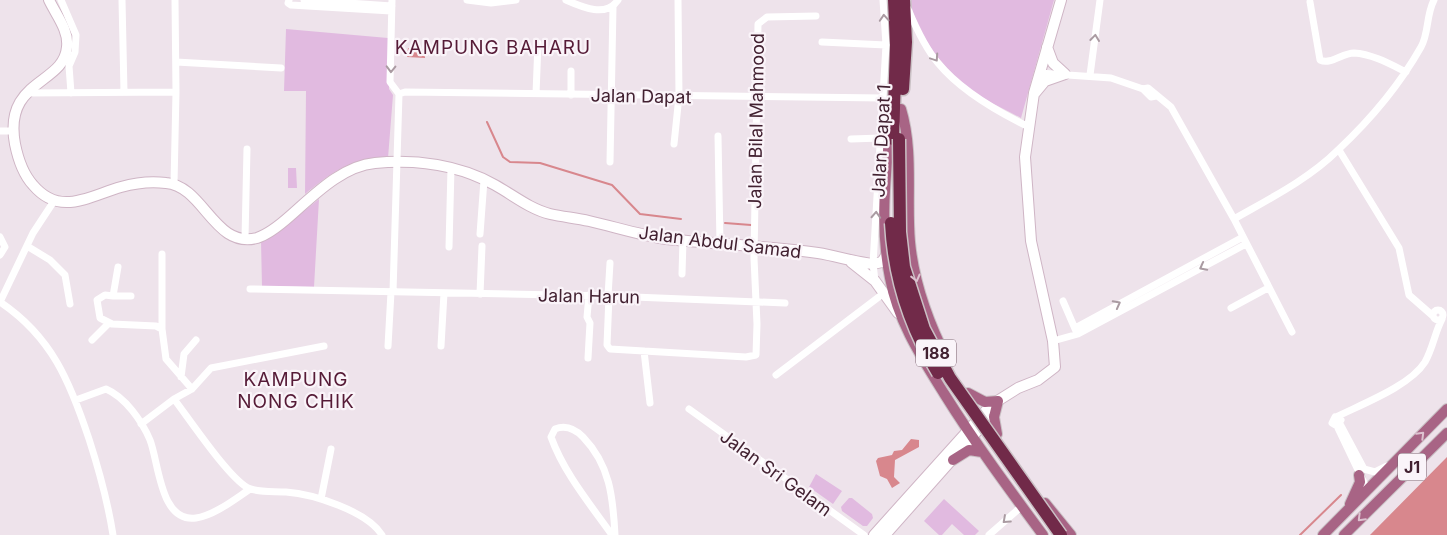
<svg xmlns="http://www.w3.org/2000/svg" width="1447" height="535" viewBox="0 0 1447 535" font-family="Inter,sans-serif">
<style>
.green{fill:#e1bae0}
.water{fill:#d8878d}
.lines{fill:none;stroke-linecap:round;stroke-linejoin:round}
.stream{stroke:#d8878d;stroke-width:2}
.secondary-casing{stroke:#cfb5c5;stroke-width:12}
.primary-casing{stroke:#cac1c5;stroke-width:12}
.highway-casing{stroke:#cac1c5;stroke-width:15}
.street{stroke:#fff;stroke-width:7}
.secondary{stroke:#fff;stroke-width:10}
.primary{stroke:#a86485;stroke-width:10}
.highway{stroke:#712a49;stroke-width:12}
.highway-bridge-casing{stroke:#cac1c5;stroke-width:15;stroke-linecap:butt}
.highway-bridge{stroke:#712a49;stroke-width:12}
.oneway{stroke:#aa9ba2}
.oneway2{stroke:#ddc2d0}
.labels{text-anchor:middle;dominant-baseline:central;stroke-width:4.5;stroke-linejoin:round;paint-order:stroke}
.shield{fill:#faf4f9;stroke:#79606d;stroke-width:1}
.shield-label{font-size:16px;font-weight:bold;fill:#422131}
.street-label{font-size:18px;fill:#422131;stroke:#faf4f9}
.neighbourhood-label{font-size:19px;letter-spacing:1px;fill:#561b37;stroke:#faf4f9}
</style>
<rect width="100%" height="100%" fill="#eee3eb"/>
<path class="green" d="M910,0H1054L1021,118C1008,111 995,105 983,98C951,80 916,36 910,0Z
M286,29L388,38L389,89L393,95L388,158C347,161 336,169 305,194L306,91H284Z
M288,168H296L297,188H288Z
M319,199L314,287L262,286L261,241L283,228Z
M816,474L842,491L833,504L809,487Z
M849,498H852L872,514L873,518L867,526H863L842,511L841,507Z
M944,499L979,531L975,535H964L952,524L942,535H939L924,521Z"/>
<path class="water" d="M408,48L425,49V58L407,57Z
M911,439L919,440V447L895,460L894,477L900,483L892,488L887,479L880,476L876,461L878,458L892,455L894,451L902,450Z
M1447,457V535H1370Z"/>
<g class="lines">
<path class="stream" d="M487,122L503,157L510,162L540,163L612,185L640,214L681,219
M725,223L751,225
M1300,535L1341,495"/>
<g class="secondary-casing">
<path id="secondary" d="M49,0C56,15 69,30 67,47C64,85 3,79 15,144C18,159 23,174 33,185C60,217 89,196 121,187C135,183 151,181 166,183C204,186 214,249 257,238C269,234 281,224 290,216C314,195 342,166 375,163C416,159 459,165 495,185C513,195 530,209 550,214C563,217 576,218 589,221C615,227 640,235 666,239C716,244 768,246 818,253C837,256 854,262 873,264L882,262L887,254
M1047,47L1053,63L1065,74
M1035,93L1045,81L1065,74
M851,262L875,281L898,313
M874,535L991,405L1018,388L1038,380L1055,367L1053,341L1031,241L1025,157L1034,93L1061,0
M885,535L987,420"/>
</g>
<g class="primary-casing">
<path id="primary" d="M901,109C914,152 906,198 910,242C914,284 929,324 948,361
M890,130C885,180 880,229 890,278C898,322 922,358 945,395C975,443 1009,489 1043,535
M968,393L985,402L998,401L994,417L997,434
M953,460L969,450L982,452
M1045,503L1071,535
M1350,504L1360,482L1359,475
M1323,535L1447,409
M1344,535L1447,433"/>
</g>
<g class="highway-casing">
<path id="highway" d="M903,89L906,42L904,0
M893,139L896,45L894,0"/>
</g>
<path class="street" d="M61,0L76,35L75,52L69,66L71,93
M122,0L124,92
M289,0L288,3L291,5L391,11
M304,0L392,6
M392,0L390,82L399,94
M467,0L491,3L516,0
M566,0C582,7 606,18 618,0
M1310,2L1320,60C1331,65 1342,53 1354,53C1372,54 1390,64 1406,72
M908,9C916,28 925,48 938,63C961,91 996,111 1029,127
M822,42L886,45
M176,62L281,68
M1039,73L1111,78L1143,89L1148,88L1171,107L1234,219L1292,332
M1090,75L1100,0
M1143,89L1151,97L1156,96
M27,93L176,92
M399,94L405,92L883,98
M536,94L538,43
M571,95V71
M0,131H13
M718,136L720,244
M851,139L881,138
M674,144L679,96L678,0
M1339,150L1399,248L1409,295L1433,316
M610,162L613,7
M174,184L176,92L175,0
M1234,219C1269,199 1309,179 1338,150C1370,120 1399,86 1421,47C1429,33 1426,15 1434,0
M480,234L484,180
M0,237L5,247L0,255
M245,238L247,149
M27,246L50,260L65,275L70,304
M449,247L451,168
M118,267L113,296L105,295L97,300L100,318L112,324L156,326L162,329L166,359L192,389
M682,274L683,240
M875,281L873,264L886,45L883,0
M250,289L609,296L785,303
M393,292L399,94
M480,294L482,246
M113,296H131
M608,296L610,263
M609,296L607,345L610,349L746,357L756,355L757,324L754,258L758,24L767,17L816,16
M1063,301L1076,331
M0,302C52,337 70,382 89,439C99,470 108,503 113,535
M0,302L33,233L54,201
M1231,308L1268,288
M1433 315a5 5 0 1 1 10 0a5 5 0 1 1-10 0Z
M1075,328L1243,237
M162,329V254
M92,340L109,323
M1053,341L1078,334L1246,244
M388,346L391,292
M441,346L444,293
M644,351L650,403
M588,358L590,323L587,317L589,295
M776,375L884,293
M181,377L184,354L196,340
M174,399C190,420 228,477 248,488C259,493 274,491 286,492C313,494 367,511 382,535
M76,400L106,389C125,397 142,421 150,440C159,463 160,523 196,518C215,515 235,499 250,489
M689,409L864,535
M1336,417C1362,404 1410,386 1425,362C1433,348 1435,332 1442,319
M141,424L174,399L192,389L211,368L324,346
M1340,424L1364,469L1375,472L1387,466
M1337,426L1341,420L1335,417L1332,423L1337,426L1368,491
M321,499L331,449
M612,535C590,504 564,473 551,437L555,429C565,425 575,429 583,437C610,465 613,497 615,535
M989,535L1022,506"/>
<use href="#secondary" class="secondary"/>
<use href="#primary" class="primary"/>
<use href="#highway" class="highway"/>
<g class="highway-bridge-casing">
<path id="highway-bridge" d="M899,139L900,232L904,267L924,329L950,378L1061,535
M891,223C894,278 909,326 938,373"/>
</g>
<use href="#highway-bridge" class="highway-bridge"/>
</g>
<defs><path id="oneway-chevron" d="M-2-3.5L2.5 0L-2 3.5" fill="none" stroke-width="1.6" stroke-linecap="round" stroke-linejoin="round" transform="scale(1.25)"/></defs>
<g class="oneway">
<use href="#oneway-chevron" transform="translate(884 18) rotate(-94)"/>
<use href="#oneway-chevron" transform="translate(1095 38) rotate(-83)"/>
<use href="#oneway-chevron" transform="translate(935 58) rotate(56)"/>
<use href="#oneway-chevron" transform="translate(391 69) rotate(91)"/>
<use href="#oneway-chevron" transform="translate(876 215) rotate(-87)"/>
<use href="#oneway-chevron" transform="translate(1203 267) rotate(152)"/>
<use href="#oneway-chevron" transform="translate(1117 304) rotate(-28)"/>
<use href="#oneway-chevron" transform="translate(1006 520) rotate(138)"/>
</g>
<g class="oneway2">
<use href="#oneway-chevron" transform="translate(916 278) rotate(76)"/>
<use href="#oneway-chevron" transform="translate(1421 435) rotate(-45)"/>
<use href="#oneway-chevron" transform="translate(1361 518) rotate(135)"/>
</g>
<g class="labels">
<g class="shield">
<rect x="916" y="339.5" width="40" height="27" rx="4"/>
<rect x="1398" y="453.5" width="28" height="27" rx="4"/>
</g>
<g class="shield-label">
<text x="936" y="353">188</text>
<text x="1412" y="467">J1</text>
</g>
<g class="street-label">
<text transform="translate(641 96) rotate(1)">Jalan Dapat</text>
<text transform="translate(756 121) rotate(-89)">Jalan Bilal Mahmood</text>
<text transform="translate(881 141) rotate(-87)">Jalan Dapat 1</text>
<text transform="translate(720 242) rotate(7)">Jalan Abdul Samad</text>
<text transform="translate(589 296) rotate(1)">Jalan Harun</text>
<text transform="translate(776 473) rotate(36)">Jalan Sri Gelam</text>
</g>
<g class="neighbourhood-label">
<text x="493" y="47">KAMPUNG BAHARU</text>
<text x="296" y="379">KAMPUNG<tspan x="296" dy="22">NONG CHIK</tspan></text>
</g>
</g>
</svg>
